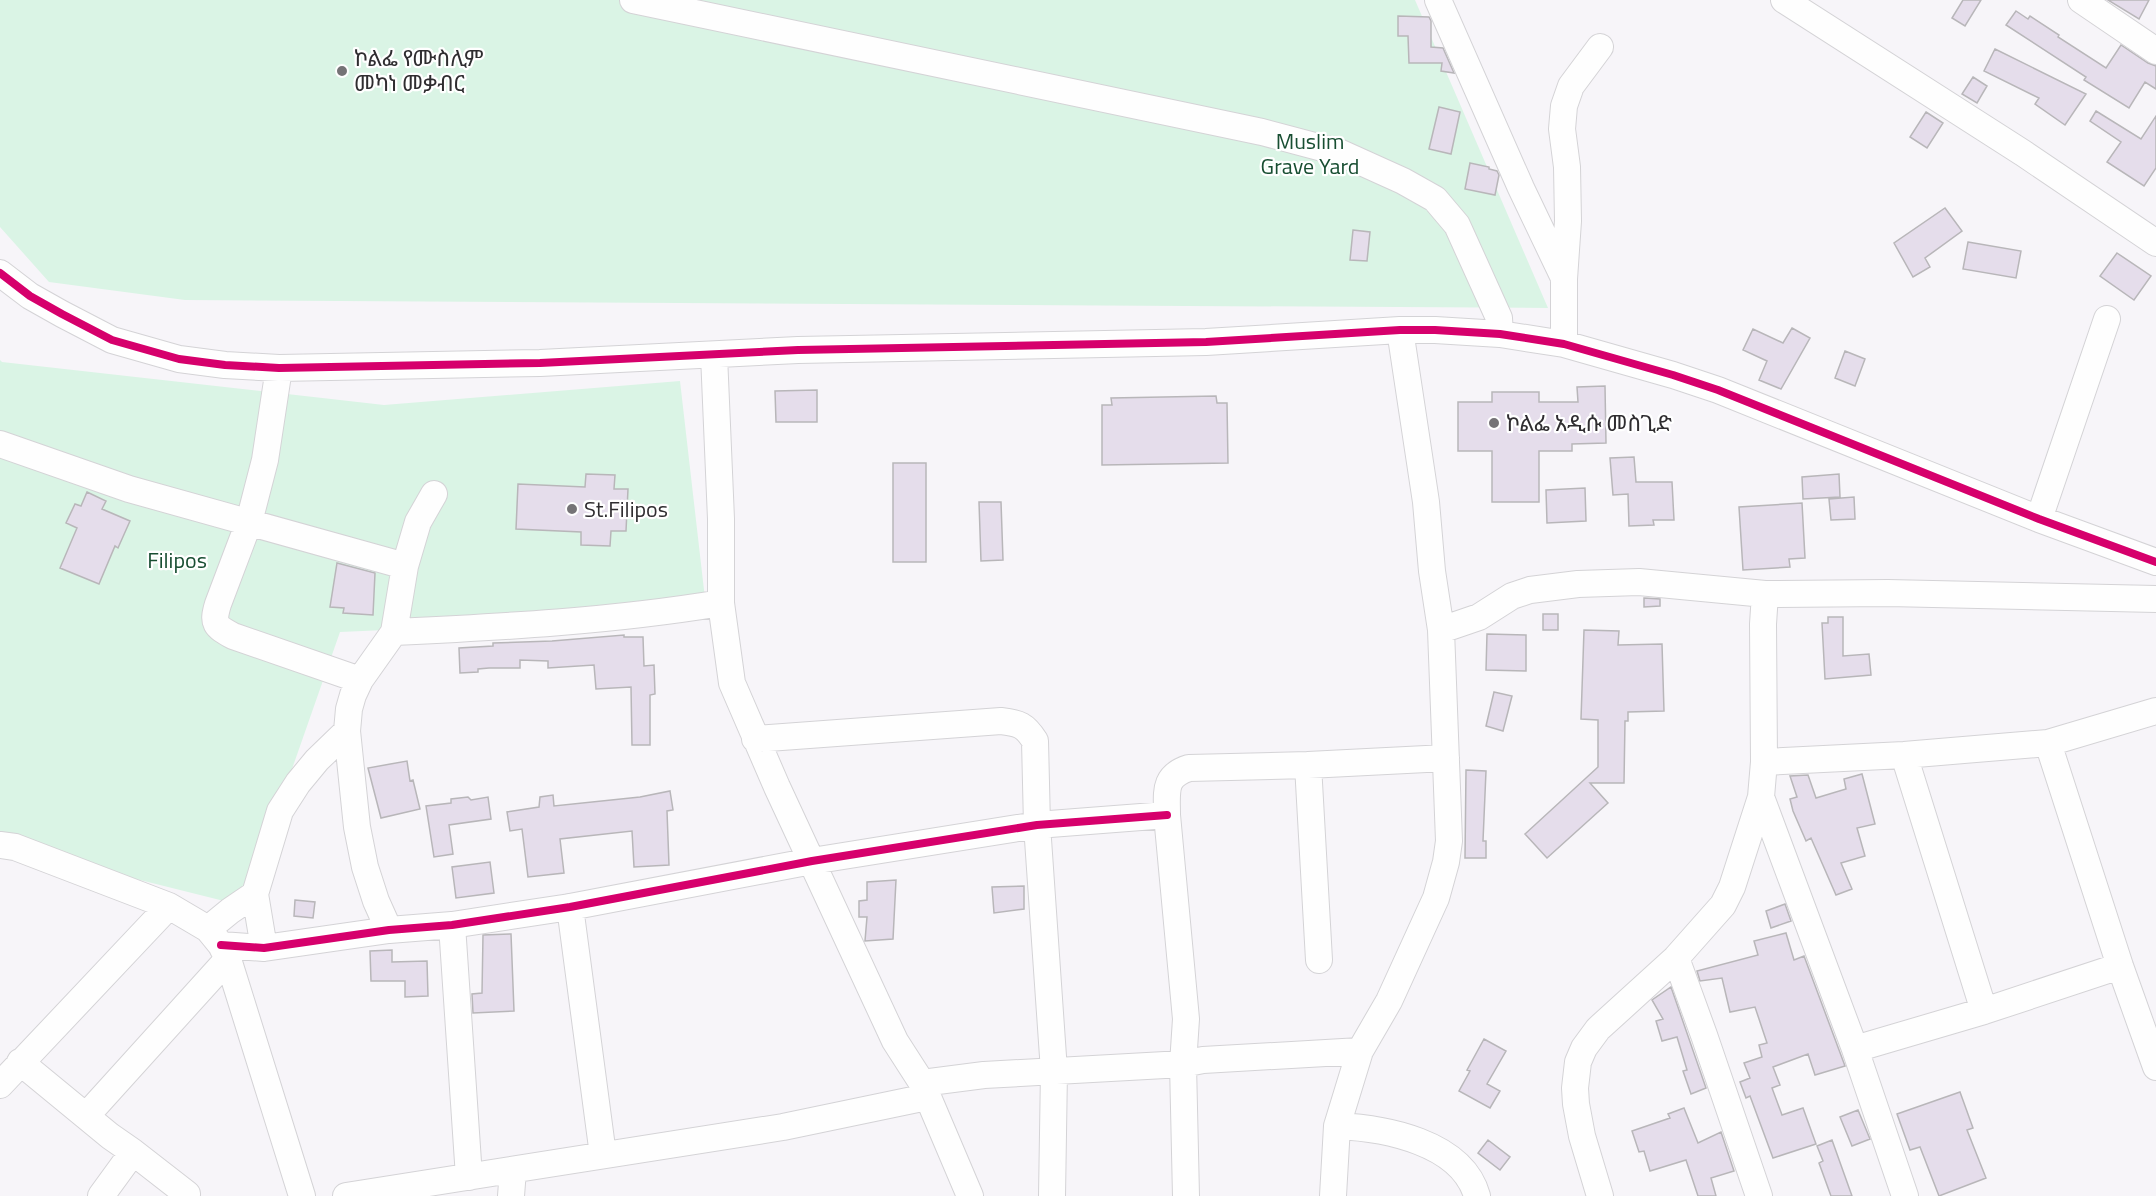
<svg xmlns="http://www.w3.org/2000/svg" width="2156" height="1196" viewBox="0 0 2156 1196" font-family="'Titillium Web','Noto Sans Ethiopic',sans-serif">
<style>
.green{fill:#daf4e5}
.building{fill:#e5ddeb;stroke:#b8b6b9;stroke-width:1.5}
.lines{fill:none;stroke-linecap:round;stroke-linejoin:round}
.minor-casing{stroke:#d4d3d6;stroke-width:28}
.minor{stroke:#fefefe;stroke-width:26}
.cycleway-casing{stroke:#fff;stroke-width:11}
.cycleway{stroke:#d6006c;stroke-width:8}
.poi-dot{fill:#757376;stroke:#fff;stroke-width:2}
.labels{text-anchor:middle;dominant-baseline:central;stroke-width:4.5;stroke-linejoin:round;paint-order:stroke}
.poi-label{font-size:22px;fill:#2f2d30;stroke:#fff;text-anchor:start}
.park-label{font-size:22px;fill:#184e32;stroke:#fff}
</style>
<rect width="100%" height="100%" fill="#f7f5f9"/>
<path class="green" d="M0,0H1415L1548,308L185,300L49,282L0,227Z
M0,360L2,362L384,405L680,381L707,616L340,632L244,906L0,845Z"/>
<path class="building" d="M1963,0H1981L1965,26L1952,18Z
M2108,0H2149L2139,19Z
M2016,11L2028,19L2030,16L2059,35L2058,37L2106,68L2121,45L2148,63L2156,66V89L2145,82L2129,108L2084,80L2086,77L2006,25Z
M1398,16L1429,17L1431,21V47L1443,48L1454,73L1441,71L1442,63H1409L1408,36H1398Z
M1995,49L2086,94L2065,125L2035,104L2039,98L1984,71Z
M1973,77L1987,86L1977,103L1962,94Z
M1439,107L1460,112L1451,154L1429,149Z
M2096,111L2141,139L2156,116V168L2144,186L2107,162L2121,142L2090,121Z
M1926,112L1943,123L1927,148L1910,137Z
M1470,163L1489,167V169L1497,171L1499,175L1495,195L1465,189Z
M1945,208L1962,231L1925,258L1930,267L1913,277L1894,243Z
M1353,230L1370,232L1367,261L1350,260Z
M1968,242L2021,251L2016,278L1963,269Z
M2117,253L2151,276L2134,300L2100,276Z
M1792,328L1810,338L1781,389L1759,380L1767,361L1743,350L1753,329L1783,343Z
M1845,351L1865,359L1855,386L1835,378Z
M1605,386L1606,443L1572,444V451H1539V502H1492V451H1458V402H1492V392H1539V402H1578L1577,387Z
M817,390V422H776L775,391Z
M1216,396L1217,403H1227L1228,463L1102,465V405H1112L1111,398Z
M1634,457L1636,482H1672L1674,520H1653L1654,525L1629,526L1628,494L1613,495L1610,458Z
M893,463H926V562H893Z
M586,474L615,475L614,489H628L626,531H611L610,546L581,545V532L516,529L518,484L585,487Z
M1839,474L1840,497L1803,499L1802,477Z
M1585,488L1586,521L1547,523L1546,490Z
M87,492L106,501L102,509L130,521L118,548L115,546L99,584L60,568L77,528L66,523L75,504L81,506Z
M1854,497L1855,519L1831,520L1829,499Z
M979,502H1001L1003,560L981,561Z
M1802,503L1805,558L1789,559L1790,567L1743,570L1739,507Z
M337,563L375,573L373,615L343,613L344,608L330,607Z
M1644,598L1660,599V606L1644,607Z
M1543,614H1558V630H1543Z
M1828,617H1843V656L1869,654L1871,675L1825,679L1822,623H1828Z
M1584,630L1619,631L1618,645L1662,644L1664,711L1628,712V721H1625L1624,783H1590L1608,803L1547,858L1525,834L1598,767V720L1581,719Z
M1487,634L1526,635V671L1486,670Z
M624,635V637H643L644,666L654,665L655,694L650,695V745H632L631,687L596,689L594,665L548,668V661L520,660V668H489L478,669V672L460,673L459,648L493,646V643L552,641Z
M1494,692L1512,696L1503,731L1486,726Z
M407,761L410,781L413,780L420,809L381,818L368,768Z
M1466,770L1486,771L1483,841H1486V858H1465Z
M1862,774L1875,824L1857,828L1865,856L1841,863L1852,889L1836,895L1811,838L1806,841L1793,811L1790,799L1797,797L1790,776L1808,775L1816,798L1846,789L1844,779Z
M670,791L673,810L667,811L669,865L634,867L632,831L560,839L564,873L528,877L522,829L510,831L507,812L539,807L540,797L553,795L554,806L640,797Z
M468,797L471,800L488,797L491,819L449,825L453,854L434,857L426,806L451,803V799Z
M490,862L494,893L456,898L452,867Z
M896,880L893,939L865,941L867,917H859V901L867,900V882Z
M1024,886V909L994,913L992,887Z
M295,900L315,902L313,918L294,916Z
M1785,904L1791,921L1771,928L1766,911Z
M1786,933L1794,960L1804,956L1845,1066L1815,1075L1808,1054L1773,1067L1780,1085L1772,1088L1782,1115L1803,1108L1816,1144L1773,1158L1750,1096L1746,1098L1740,1082L1750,1078L1744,1063L1762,1057L1759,1045L1767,1043L1755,1007L1730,1012L1722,978L1700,981L1697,971L1758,955L1754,941Z
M511,934L514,1011L473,1013L472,994L482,993L483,935Z
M392,950V962L427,961L428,996L405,997V981H371L370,951Z
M1671,987L1706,1088L1691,1094L1683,1071L1687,1070L1677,1037L1662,1041L1656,1021L1663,1019L1652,1000Z
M1484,1039L1506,1051L1487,1084L1500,1091L1490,1108L1459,1091L1470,1071L1467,1070Z
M1960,1092L1973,1128L1967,1130L1986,1178L1939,1196L1920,1147L1910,1150L1897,1114Z
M1684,1108L1698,1143L1721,1132L1734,1171L1711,1178L1716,1196H1698L1686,1160L1650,1171L1644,1151L1639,1152L1632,1131L1670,1118L1668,1114Z
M1858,1110L1870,1139L1852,1146L1840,1117Z
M1488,1140L1510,1157L1500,1170L1478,1153Z
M1832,1140L1852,1196H1831L1819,1163L1823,1161L1817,1146Z"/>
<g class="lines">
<g class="minor-casing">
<path id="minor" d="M633,0L1262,132L1341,153L1403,181L1435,199L1457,225L1499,318L1500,334
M1438,0L1521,188L1563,276
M1784,0L2023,153L2156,243
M2081,0L2156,51
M0,273L30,296L62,314L112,340L179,359L225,365L279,368L540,363L798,350L1206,342L1400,330H1435L1500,334L1564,344L1673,375L1718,390L2039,519L2156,562
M1564,344V279L1568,221L1567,167L1562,129L1564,106L1571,86L1600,47
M714,355L721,519V603L732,683L777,787L895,1041L922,1083L970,1196
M279,368L265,460L249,522L218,604C212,624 215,626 233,636L360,680
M0,444L129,489L405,566
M2039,519L2107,319
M1441,630L1479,617L1512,596L1530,590L1578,584L1639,582L1765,594L1888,593L2156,599
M394,632C503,627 612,621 721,603
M755,739L1001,721C1019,723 1025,725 1035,741L1037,825L1054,1071L1052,1196
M2048,743L2120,966L2156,1067
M1904,755L1984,1011
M1764,762L1904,755L2048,743L2156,711
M1308,765L1319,960
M1761,797L1855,1049
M0,845L15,847L169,906L208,929L221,945L228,959L302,1196
M570,907L603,1155
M452,925L469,1177
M208,929L230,911L255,894
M389,930L376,901L365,867L357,827L347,731L349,709L353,695L360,680L394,632L405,566L418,522L434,494
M221,945L264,948L389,930L452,925L570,907L812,861L1037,825L1167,815
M264,948L255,894L280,811L298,783L317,760L347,731
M1676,958L1704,1035L1759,1196
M20,1062L110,1136L133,1152L101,1196
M922,1083L984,1075L1183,1064L1203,1060L1360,1051
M0,1085L169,906
M86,1116L228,959
M1337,1126C1384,1128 1462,1142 1477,1196
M133,1152L187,1194
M346,1196L783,1127L927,1097
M511,1196L513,1170
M1186,1196L1183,1064L1186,1019L1167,815C1167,792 1163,776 1189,768L1308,765L1446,758
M1333,1196L1337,1126L1360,1051L1389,1001L1436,898L1446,862L1449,841L1441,630L1432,571L1426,502L1400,330
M1600,1196L1582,1136L1576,1104L1575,1088L1578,1062L1584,1048L1598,1029L1676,958L1723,905L1732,887L1761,797L1764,762L1763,624L1765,594
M1905,1196L1855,1049L1984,1011L2120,966"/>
</g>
<use href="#minor" class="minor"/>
<g class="cycleway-casing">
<path id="cycleway" d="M0,273L30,296L62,314L112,340L179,359L225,365L279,368L540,363L798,350L1206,342L1400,330H1435L1500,334L1564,344L1673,375L1718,390L2039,519L2156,562
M221,945L264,948L389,930L452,925L570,907L812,861L1037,825L1167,815"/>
</g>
<use href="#cycleway" class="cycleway"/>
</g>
<g class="poi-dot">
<circle cx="342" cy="71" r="6"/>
<circle cx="1494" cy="423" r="6"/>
<circle cx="572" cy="509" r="6"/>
</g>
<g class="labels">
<g class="poi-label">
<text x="354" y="58">ኮልፌ የሙስሊም<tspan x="354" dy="25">መካነ መቃብር</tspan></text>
<text x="1506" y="423">ኮልፌ አዲሱ መስጊድ</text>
<text x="584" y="509">St.Filipos</text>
</g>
<g class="park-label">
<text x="1310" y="141">Muslim<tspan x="1310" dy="25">Grave Yard</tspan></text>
<text x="177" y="560">Filipos</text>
</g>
</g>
</svg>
